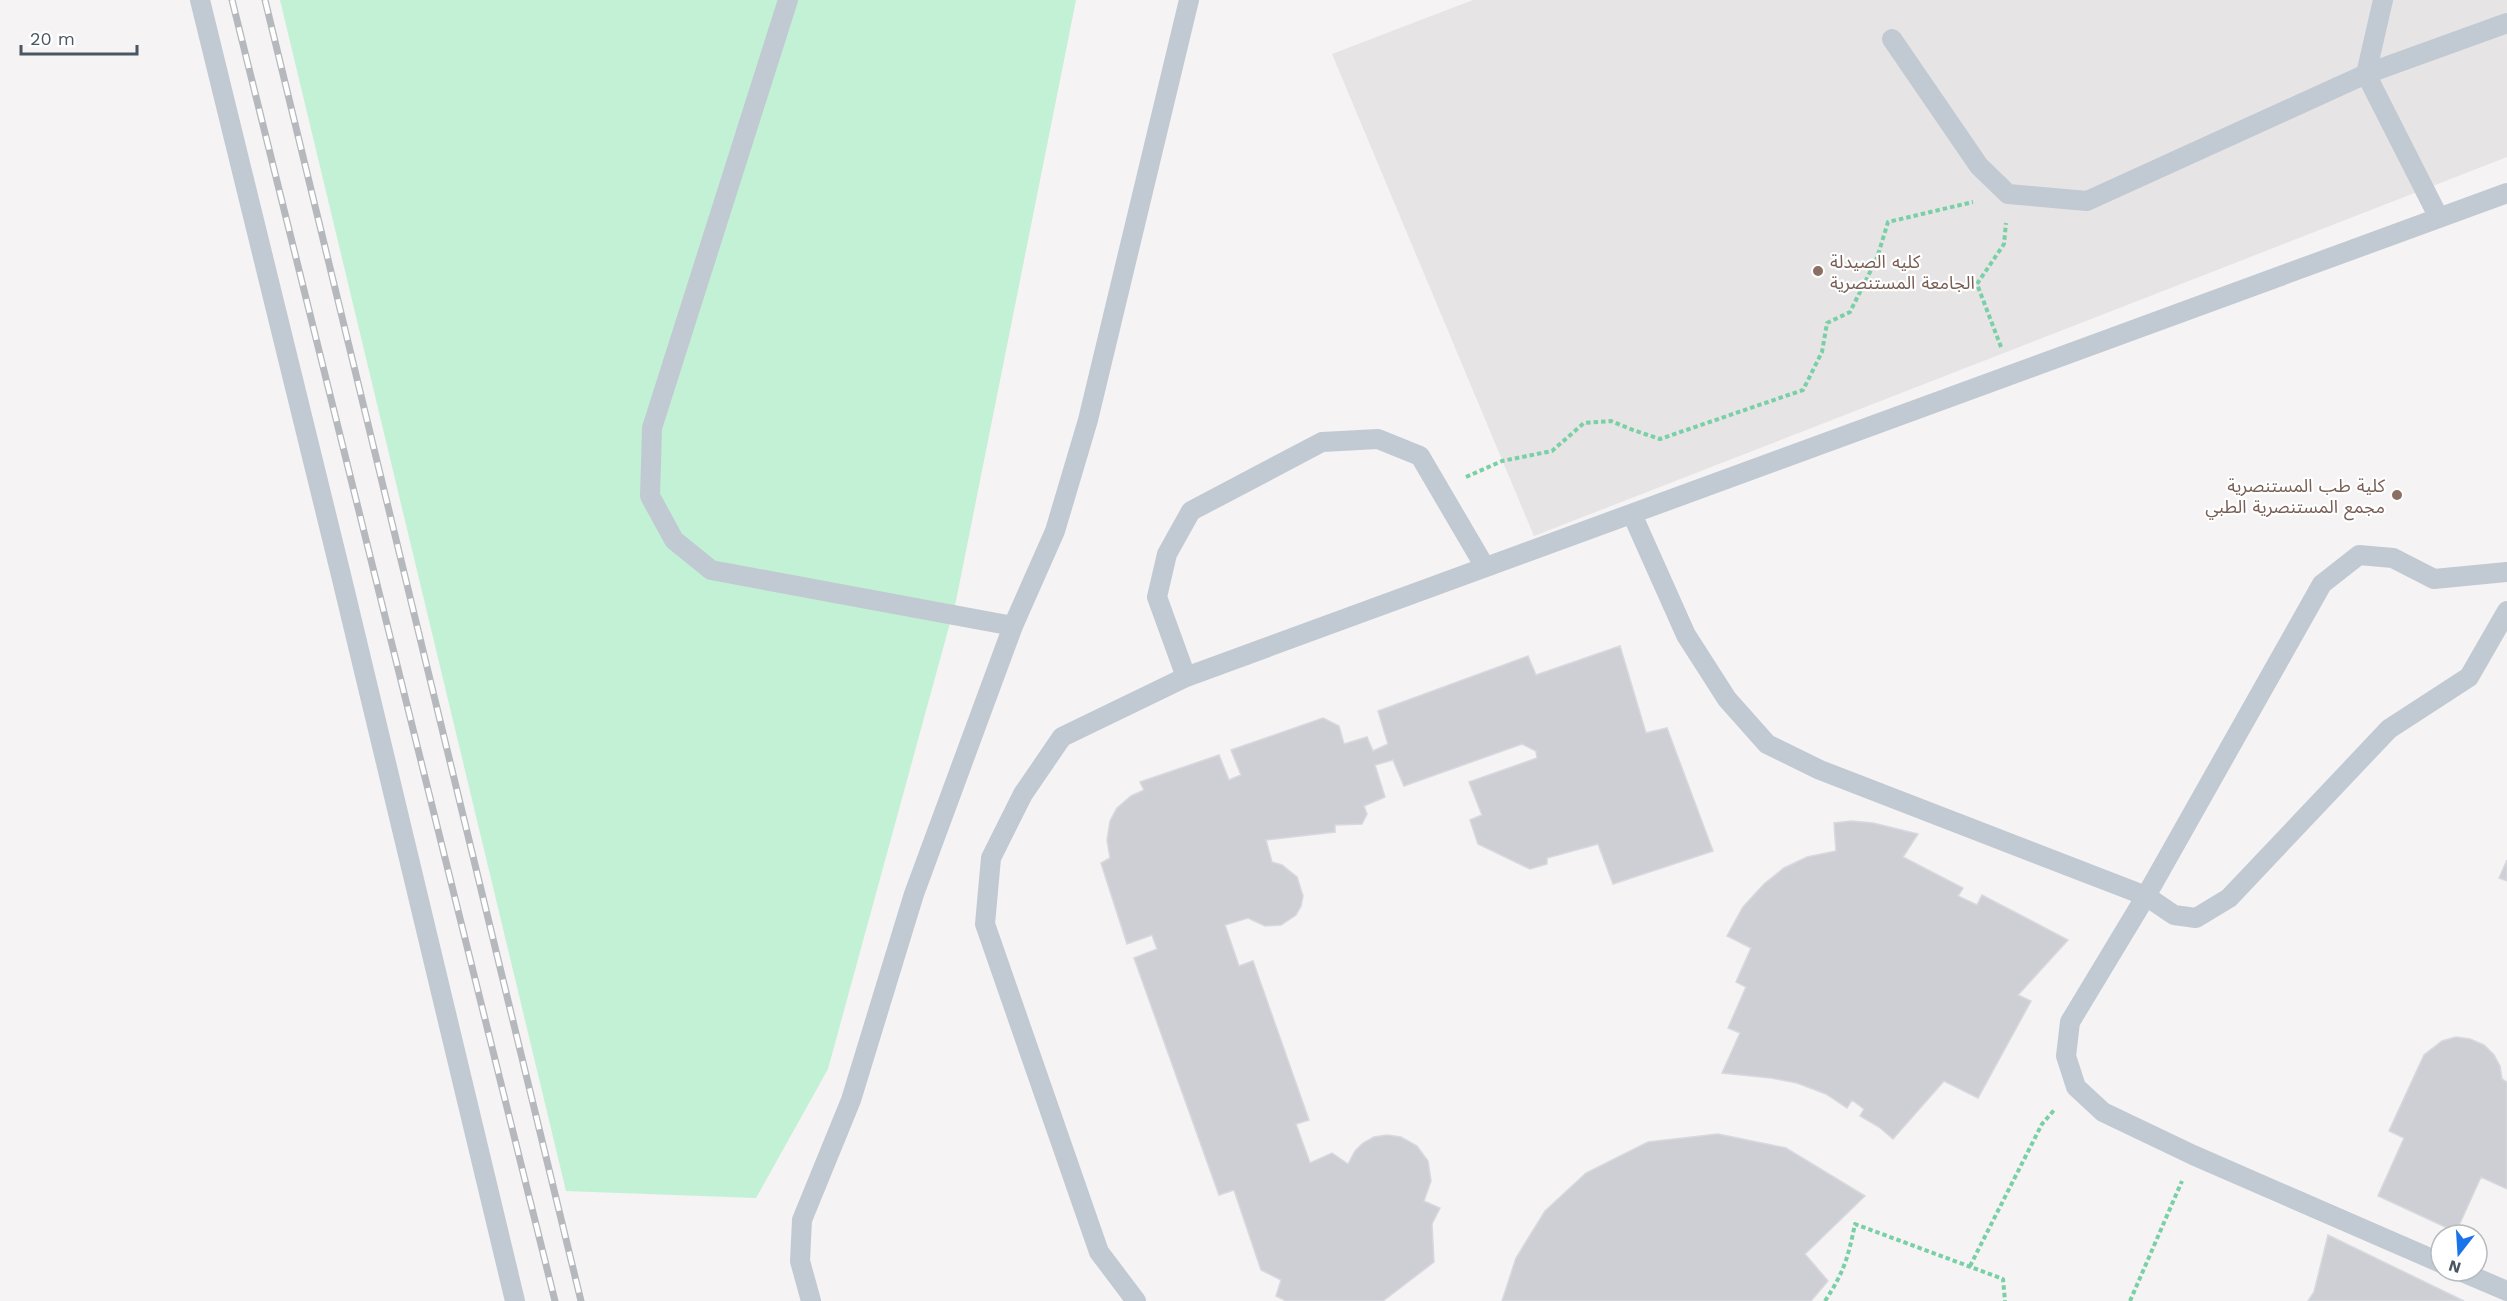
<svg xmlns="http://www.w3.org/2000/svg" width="2507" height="1301" viewBox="0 0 2507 1301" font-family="'Work Sans','Noto Sans Arabic',sans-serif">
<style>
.education{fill:#e6e4e5}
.green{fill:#c3f1d5}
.building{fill:#cdcfd5;stroke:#d7d9de;stroke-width:1.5}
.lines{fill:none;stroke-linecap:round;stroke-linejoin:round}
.path{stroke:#7ad0a6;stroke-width:4;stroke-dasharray:4.5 3;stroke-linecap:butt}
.service{stroke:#c1cad2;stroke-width:20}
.rail-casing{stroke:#b5b8bd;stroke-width:7}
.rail{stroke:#fff;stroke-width:4.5;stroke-dasharray:14;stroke-linecap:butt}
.education-dot{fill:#8d6e63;stroke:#fff;stroke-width:2}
.labels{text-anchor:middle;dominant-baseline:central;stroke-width:4.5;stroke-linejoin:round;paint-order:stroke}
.education-label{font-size:18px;fill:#785e54;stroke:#fff;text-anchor:start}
</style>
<rect width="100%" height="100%" fill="#f5f3f3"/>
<path class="education" d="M1473,0H2507V157L1534,536L1332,54Z"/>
<path class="green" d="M280,0H1076L956,601L828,1069L756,1198L566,1191Z"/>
<path class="building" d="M1620,646L1646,733L1667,728L1713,851L1613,884L1598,844L1547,858V864L1530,869L1478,844L1470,820L1482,815L1469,782L1537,758L1536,751L1522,744L1404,786L1393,760L1375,765L1385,797L1364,806L1367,814L1362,824L1335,825V832L1266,840L1272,862L1282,865L1297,877L1303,896L1301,906L1296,915L1281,925L1265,926L1248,918L1225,925L1239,966L1253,961L1309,1120L1296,1124L1310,1163L1332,1153L1348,1164L1355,1151L1363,1143L1374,1137L1387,1135L1401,1137L1417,1146L1428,1161L1431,1181L1424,1201L1440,1208L1432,1224L1434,1262L1383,1301H1286L1276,1296L1281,1280L1261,1270L1234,1190L1219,1195L1134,958L1157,949L1152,935L1127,944L1101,863L1110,858L1107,840L1110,821L1117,808L1131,796L1144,790L1140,782L1219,755L1229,780L1241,775L1231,750L1323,718L1339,726L1344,744L1367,737L1373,751L1388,744L1378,711L1528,656L1536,675Z
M1851,821L1873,823L1918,834L1903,857L1963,888L1958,896L1977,905L1982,895L2068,940L2018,995L2031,1001L1978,1098L1944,1081L1893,1139L1879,1127L1860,1116L1864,1109L1852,1100L1847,1108L1826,1094L1797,1083L1771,1078L1722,1073L1740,1033L1728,1028L1746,987L1736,982L1751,948L1727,936L1743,907L1764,884L1784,868L1807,857L1836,851L1834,823Z
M2507,860V881L2499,878Z
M2456,1037L2470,1039L2484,1045L2494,1055L2500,1066L2502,1079L2507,1082V1189L2481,1177L2456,1232L2378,1196L2404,1138L2389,1131L2424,1055L2442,1041Z
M1718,1134L1786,1148L1865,1196L1805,1254L1828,1281L1811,1301H1502L1516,1258L1545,1211L1586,1173L1648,1142Z
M2328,1235L2464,1301H2308L2314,1292Z"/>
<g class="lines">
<path class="path" d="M2001,347L1977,284L2004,244L2006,223
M1466,477L1502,461L1552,451L1584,423L1611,421L1633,430L1660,439L1803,390L1822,352L1827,323L1850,312L1877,258L1888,222L1973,202
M1970,1266L2042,1124L2055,1109
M1825,1301C1844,1272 1848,1258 1855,1224L2003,1279L2005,1301
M2130,1301L2182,1181"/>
<path class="service" d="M200,0L341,575L515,1301
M788,0L652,428L650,496L674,540L711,570L1013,626
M2383,0L2366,74L2439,218
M1892,39L1979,166L2008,194L2087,201L2366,74L2507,23
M1632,514L1686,635L1727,699L1767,744L1820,770L2146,896L2174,915L2196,918L2229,898L2389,729L2469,677L2507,611
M1186,677L1157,597L1167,554L1191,511L1322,442L1378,439L1420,456L1485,567
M2441,1263L2193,1155L2103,1112L2076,1087L2066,1056L2070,1022L2146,896L2322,584L2359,555L2393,558L2434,579L2507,572
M2460,1271L2507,1291
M811,1301L800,1261L802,1220L851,1100L914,894L1013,626L1055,531L1088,420L1189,0
M1136,1301L1099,1252L985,924L991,858L1023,794L1062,737L1186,677L2507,193"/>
<g class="rail-casing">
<path id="rail" d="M232,0L555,1301
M265,0L581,1301"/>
</g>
<use href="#rail" class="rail"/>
</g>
<g class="education-dot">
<circle cx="1818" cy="271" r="6"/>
<circle cx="2397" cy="495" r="6"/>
</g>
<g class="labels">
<g class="education-label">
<text x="1830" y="261">كليه الصيدلة<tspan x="1830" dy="21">الجامعة المستنصرية</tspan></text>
<text x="2385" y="485" text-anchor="end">كلية طب المستنصرية<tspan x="2385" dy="21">مجمع المستنصرية الطبي</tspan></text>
</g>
</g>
<g transform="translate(2459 1253) rotate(197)"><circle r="28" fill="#ffffff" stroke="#b7bbc0" stroke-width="1.5"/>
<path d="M0-4.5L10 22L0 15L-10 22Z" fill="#1a73e8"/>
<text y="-9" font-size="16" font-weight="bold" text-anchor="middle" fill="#4a5661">N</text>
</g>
<path d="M21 45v9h116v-9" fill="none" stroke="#4a5661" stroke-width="3"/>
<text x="30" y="45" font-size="18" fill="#4a5661" stroke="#ffffff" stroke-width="4.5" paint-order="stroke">20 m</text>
</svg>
